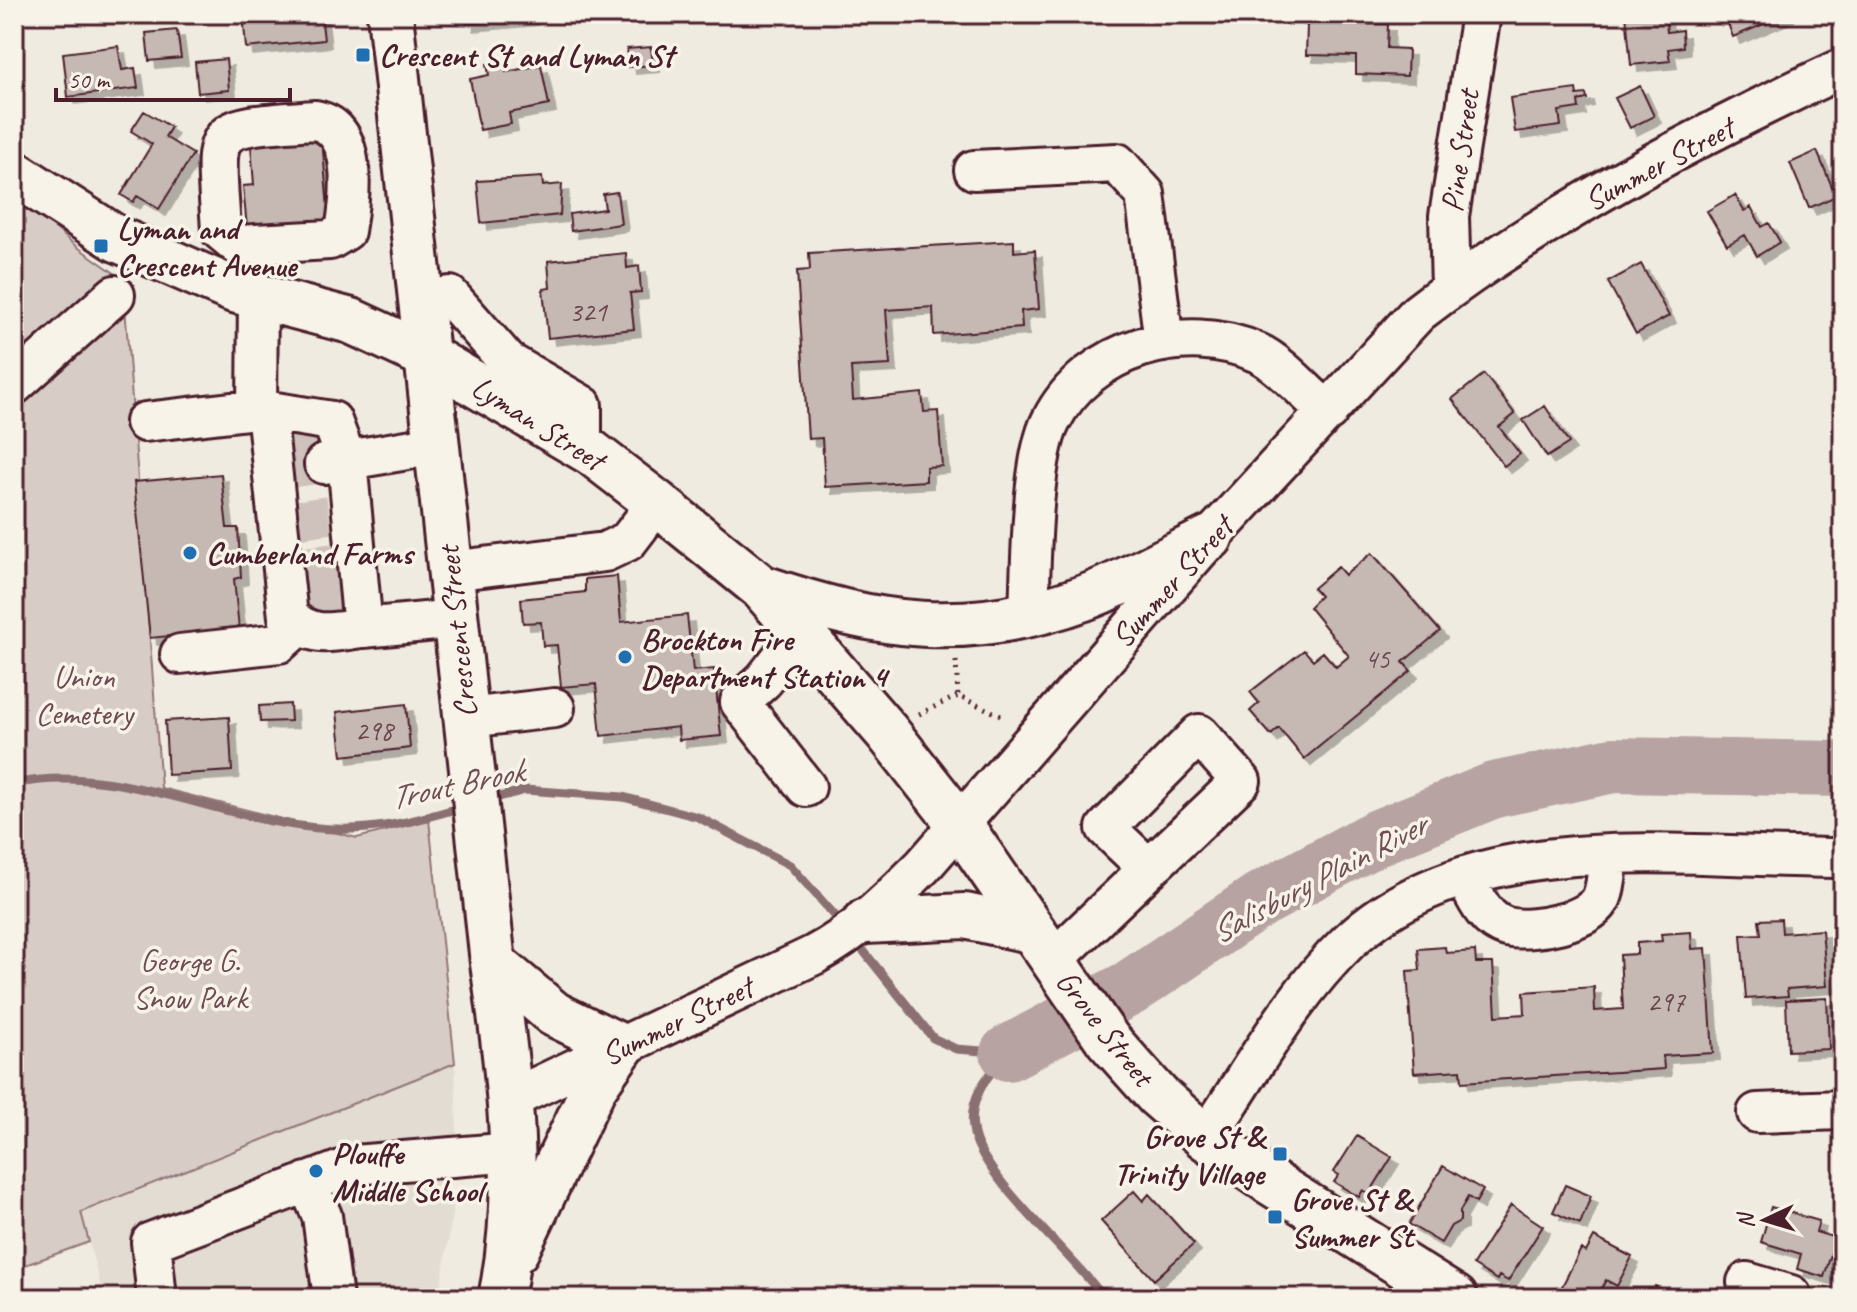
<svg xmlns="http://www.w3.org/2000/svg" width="1857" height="1312" viewBox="0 0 1857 1312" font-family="Caveat,sans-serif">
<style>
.built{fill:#e3dcd2}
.green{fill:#d8cdc6;stroke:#917678;stroke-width:2}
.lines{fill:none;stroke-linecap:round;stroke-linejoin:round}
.stream{stroke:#8b6f72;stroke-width:9}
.river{stroke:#b7a4a2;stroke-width:56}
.building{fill:#c6b8b3;stroke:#4a1f2b;stroke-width:2;filter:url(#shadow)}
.minor-tunnel{stroke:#cfc2bc;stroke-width:38;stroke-dasharray:38 19;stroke-linecap:butt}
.minor-casing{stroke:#4a1f2b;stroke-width:44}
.major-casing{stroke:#4a1f2b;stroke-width:50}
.path{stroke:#4a1f2b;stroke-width:5;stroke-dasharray:2 6;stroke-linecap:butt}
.minor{stroke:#f7f3e8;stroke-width:38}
.major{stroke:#f7f3e8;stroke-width:44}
.poi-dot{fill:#1f6fb2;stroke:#f7f3e8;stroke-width:3}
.labels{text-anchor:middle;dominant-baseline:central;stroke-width:7;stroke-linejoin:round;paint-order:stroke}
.number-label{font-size:28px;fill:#69454d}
.poi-label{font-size:32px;font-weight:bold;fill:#4a1f2b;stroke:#f7f3e8;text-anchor:start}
.street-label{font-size:32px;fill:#4a1f2b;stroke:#f7f3e8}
.park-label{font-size:32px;fill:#6e4a52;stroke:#f7f3e8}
.water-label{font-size:34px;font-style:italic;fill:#704e55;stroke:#f7f3e8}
</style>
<defs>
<filter id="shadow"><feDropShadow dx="7" dy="7" stdDeviation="0" flood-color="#0004"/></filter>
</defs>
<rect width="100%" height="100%" fill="#f0ebe0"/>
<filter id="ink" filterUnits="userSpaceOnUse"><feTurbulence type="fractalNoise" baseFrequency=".0125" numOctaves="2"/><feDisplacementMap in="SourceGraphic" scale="16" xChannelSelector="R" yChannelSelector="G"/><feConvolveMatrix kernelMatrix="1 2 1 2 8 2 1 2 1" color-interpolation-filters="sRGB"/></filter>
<g filter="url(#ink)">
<path class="built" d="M455,1063L457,1134L447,1146L448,1197L453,1210L439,1298H104L81,1213Z"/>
<path class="green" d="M14,193L76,246L123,279L161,788L357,838L429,820L455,1063L81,1212L89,1242L14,1269Z"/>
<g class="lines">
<path class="stream" d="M14,784C127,759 238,833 352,829C391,828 428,817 466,806
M488,800L525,790L623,797L698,817L790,865L845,927
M854,939L933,1038L956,1049L1008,1053
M1008,1053C987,1075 966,1101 974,1134C985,1180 1073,1255 1104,1298"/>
<path class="river" d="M1008,1053L1130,988L1260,900L1376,838L1494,790L1613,765L1843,769"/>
</g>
<path class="building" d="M243,14H321L324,40L246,48Z
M466,14H531V18L467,24Z
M1300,14H1341V23L1388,24L1387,48L1408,49L1407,76L1356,74V56L1306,55L1307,25L1300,24Z
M1626,14H1665L1667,32L1682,30L1683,47L1668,49L1670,61L1631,65Z
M1713,14H1788L1733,37L1725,16L1715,19Z
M177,30L181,58L149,61L146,33Z
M118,46L122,70L135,68L138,88L68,97L63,53Z
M651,47L653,65L629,67L627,49Z
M226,59L229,90L198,93L195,62Z
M504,60L506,72L541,65L549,105L509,113L511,124L480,130L470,79L489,75L487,64Z
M1640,86L1654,116L1630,128L1615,98Z
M1576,89L1577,95L1586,94L1587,99L1578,101L1579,108L1559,111L1561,126L1515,132L1510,98Z
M144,111L171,127L165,137L193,154L159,209L137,196L133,202L121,195L152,144L131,131Z
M322,139L329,221L247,228L243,186L254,185L251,145Z
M1817,151L1836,196L1809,208L1790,163Z
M542,177L543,186L562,184L560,215L481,223L477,181Z
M617,192L621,224L571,231L569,214L605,209L603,194Z
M1735,195L1744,211L1751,207L1762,227L1769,223L1780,242L1757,256L1745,235L1727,245L1707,211Z
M1014,241V252L1035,250L1039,309L1021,311L1022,328L934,335L933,307L886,310L890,365L851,367L853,400L922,393L924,412L938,411L942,466L926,467V481L825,487L822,438L808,439L797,271L810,270L809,253Z
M626,253L627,268L639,266L641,292L630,293L634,329L548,338L543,289L550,288L548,261Z
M1641,264L1669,316L1636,334L1608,282Z
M1484,374L1515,414L1499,427L1520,454L1504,466L1452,399Z
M1545,406L1569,443L1547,457L1523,420Z
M221,474L227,528H238L241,577L234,579L239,629L150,638L134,482Z
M1372,553L1440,631L1403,662L1411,671L1304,759L1279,728L1271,735L1250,711L1259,703L1250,692L1304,650L1313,660L1323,652L1336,667L1349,656L1309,607L1320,596L1313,588L1338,567L1345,575Z
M617,576L621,622L687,615L693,671L714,669L721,736L679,740L678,727L601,736L596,684L561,687L557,645L543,646L541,622L523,623L521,599L585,592V579Z
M290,704L291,721L260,722L259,706Z
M406,704L410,748L342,756L337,712Z
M229,717L232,771L168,775L165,721Z
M1781,919L1782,933L1822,930L1827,986L1787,989L1788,996L1746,999L1741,935L1761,934L1759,920Z
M1691,932L1692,949L1706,948L1713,1053L1663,1056L1664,1069L1462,1082L1461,1070L1414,1073L1407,971L1420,970L1418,949L1445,947L1446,953L1475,951L1476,963H1493L1496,1016L1525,1014L1524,992L1594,987L1595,1011L1623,1009L1620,955L1637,954V943L1662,941L1661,934Z
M1827,998L1829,1049L1788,1051L1786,1000Z
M1357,1136L1392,1157L1369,1194L1363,1190L1359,1197L1334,1182L1339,1175L1334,1172Z
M1443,1166L1483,1190L1476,1202L1468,1197L1460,1211V1221L1451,1226L1441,1243L1409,1224Z
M1565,1185L1591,1196L1580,1224L1553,1212Z
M1134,1191L1143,1201L1149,1194L1194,1244L1154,1280L1101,1221Z
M1511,1205L1543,1226L1508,1281L1499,1276L1497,1280L1473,1265Z
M1771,1207L1819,1221L1816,1232L1836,1238L1824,1277L1797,1269L1801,1254L1761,1242Z
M1594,1237L1632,1257L1617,1286L1606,1280L1599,1293L1605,1298H1556L1581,1249L1586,1252Z
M1655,1286L1681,1298H1650Z"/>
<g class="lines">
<path class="minor-tunnel" d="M285,440L320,435
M288,469L324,464
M294,520L329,515
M298,567L335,562
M301,595L338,591"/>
<g class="minor-casing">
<path id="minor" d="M315,120C359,128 351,196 345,231L330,240L238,245L221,231C215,123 204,128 315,120Z
M974,170L1117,163L1145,194L1164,342
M1451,288L1449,216L1481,14
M258,296L257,409L332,421L347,461L363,628L456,619
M421,301L450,296L508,362L582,405V447
M14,385L115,295
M266,410L288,617C315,639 330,632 363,628
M145,422L257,409
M324,464L437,445
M450,571L605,552L628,541L657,503
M1029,615C1031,568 1031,459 1051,421C1088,348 1185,320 1258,353C1279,362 1309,396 1328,412
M801,633L764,680L740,702L806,787
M180,654L279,643L298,626
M467,718L555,708
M1465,877C1475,896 1484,921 1507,927C1531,933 1592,922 1602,897C1607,885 1607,868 1609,855
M1052,961C1115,901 1178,841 1241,781L1199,734L1106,828L1149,869
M511,1099L814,955C857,932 889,900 923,866L1210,538L1418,313C1544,216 1698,135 1843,68
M1757,1113L1843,1110
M1206,1138C1251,1072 1291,997 1348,942C1473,823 1686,858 1843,858
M307,1182L322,1216L333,1298
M1747,1282L1791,1295L1790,1298
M157,1298L151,1242L354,1165L514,1152"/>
</g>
<g class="major-casing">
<path id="major" d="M390,14L493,963C509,1074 524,1187 501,1298
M14,173L117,239L234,290L351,321L427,356L592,453L657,503L762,588L887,732L958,822L1108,1040L1158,1096L1206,1138L1267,1180L1455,1298
M763,588C878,627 966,641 1084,598C1127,582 1169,558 1210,538
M866,921L965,916L1030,930
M493,963L554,1014L622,1047L594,1087L516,1251"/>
</g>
<path class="path" d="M956,661L958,696L1002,716
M919,714L958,696"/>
<use href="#minor" class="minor"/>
<use href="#major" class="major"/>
</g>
</g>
<g class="poi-dot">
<rect x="355" y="47" width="16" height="16" rx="4"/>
<rect x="93" y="238" width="16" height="16" rx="4"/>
<circle cx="190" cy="553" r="8"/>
<circle cx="625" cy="657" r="8"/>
<rect x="1272" y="1146" width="16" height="16" rx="4"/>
<circle cx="316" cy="1171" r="8"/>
<rect x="1267" y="1209" width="16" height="16" rx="4"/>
</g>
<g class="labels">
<g class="number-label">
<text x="588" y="311">321</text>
<text x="1377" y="658">45</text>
<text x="374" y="730">298</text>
<text x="1666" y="1001">297</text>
</g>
<g class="poi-label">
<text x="379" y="55">Crescent St and Lyman St</text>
<text x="117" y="228">Lyman and<tspan x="117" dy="37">Crescent Avenue</tspan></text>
<text x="206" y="553">Cumberland Farms</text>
<text x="641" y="639">Brockton Fire<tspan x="641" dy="37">Department Station 4</tspan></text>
<text x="1264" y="1136" text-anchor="end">Grove St &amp;<tspan x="1264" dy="37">Trinity Village</tspan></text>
<text x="332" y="1153">Plouffe<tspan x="332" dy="37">Middle School</tspan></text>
<text x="1291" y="1199">Grove St &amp;<tspan x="1291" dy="37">Summer St</tspan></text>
</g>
<g class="street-label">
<text transform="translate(1460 151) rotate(-82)">Pine Street</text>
<text transform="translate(1659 164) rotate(-28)">Summer Street</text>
<text transform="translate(538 423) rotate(32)">Lyman Street</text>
<text transform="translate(1172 582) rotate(-48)">Summer Street</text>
<text transform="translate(457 632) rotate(-96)">Crescent Street</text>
<text transform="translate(677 1021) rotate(-26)">Summer Street</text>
<text transform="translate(1105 1028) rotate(52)">Grove Street</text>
</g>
<g class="park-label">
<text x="84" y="676">Union<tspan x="84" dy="37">Cemetery</tspan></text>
<text x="190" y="960">George G.<tspan x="190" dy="37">Snow Park</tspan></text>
</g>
<g class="water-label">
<text transform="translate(456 784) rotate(-12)">Trout Brook</text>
<text transform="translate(1318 878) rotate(-28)">Salisbury Plain River</text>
</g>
</g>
<rect width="1857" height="1312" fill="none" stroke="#f7f3e8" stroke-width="48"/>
<rect x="24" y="24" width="1809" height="1264" fill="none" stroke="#4a1f2b" stroke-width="3" filter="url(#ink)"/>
<g transform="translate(1765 1220) rotate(266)" stroke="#f7f3e8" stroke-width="6" paint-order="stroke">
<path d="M0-6L14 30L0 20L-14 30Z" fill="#4a1f2b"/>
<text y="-12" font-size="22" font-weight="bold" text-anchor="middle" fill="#4a1f2b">N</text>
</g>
<path d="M56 88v12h234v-12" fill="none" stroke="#4a1f2b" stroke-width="4"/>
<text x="68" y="88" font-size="24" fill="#4a1f2b" stroke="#f7f3e8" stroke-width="6" paint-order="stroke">50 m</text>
</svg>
